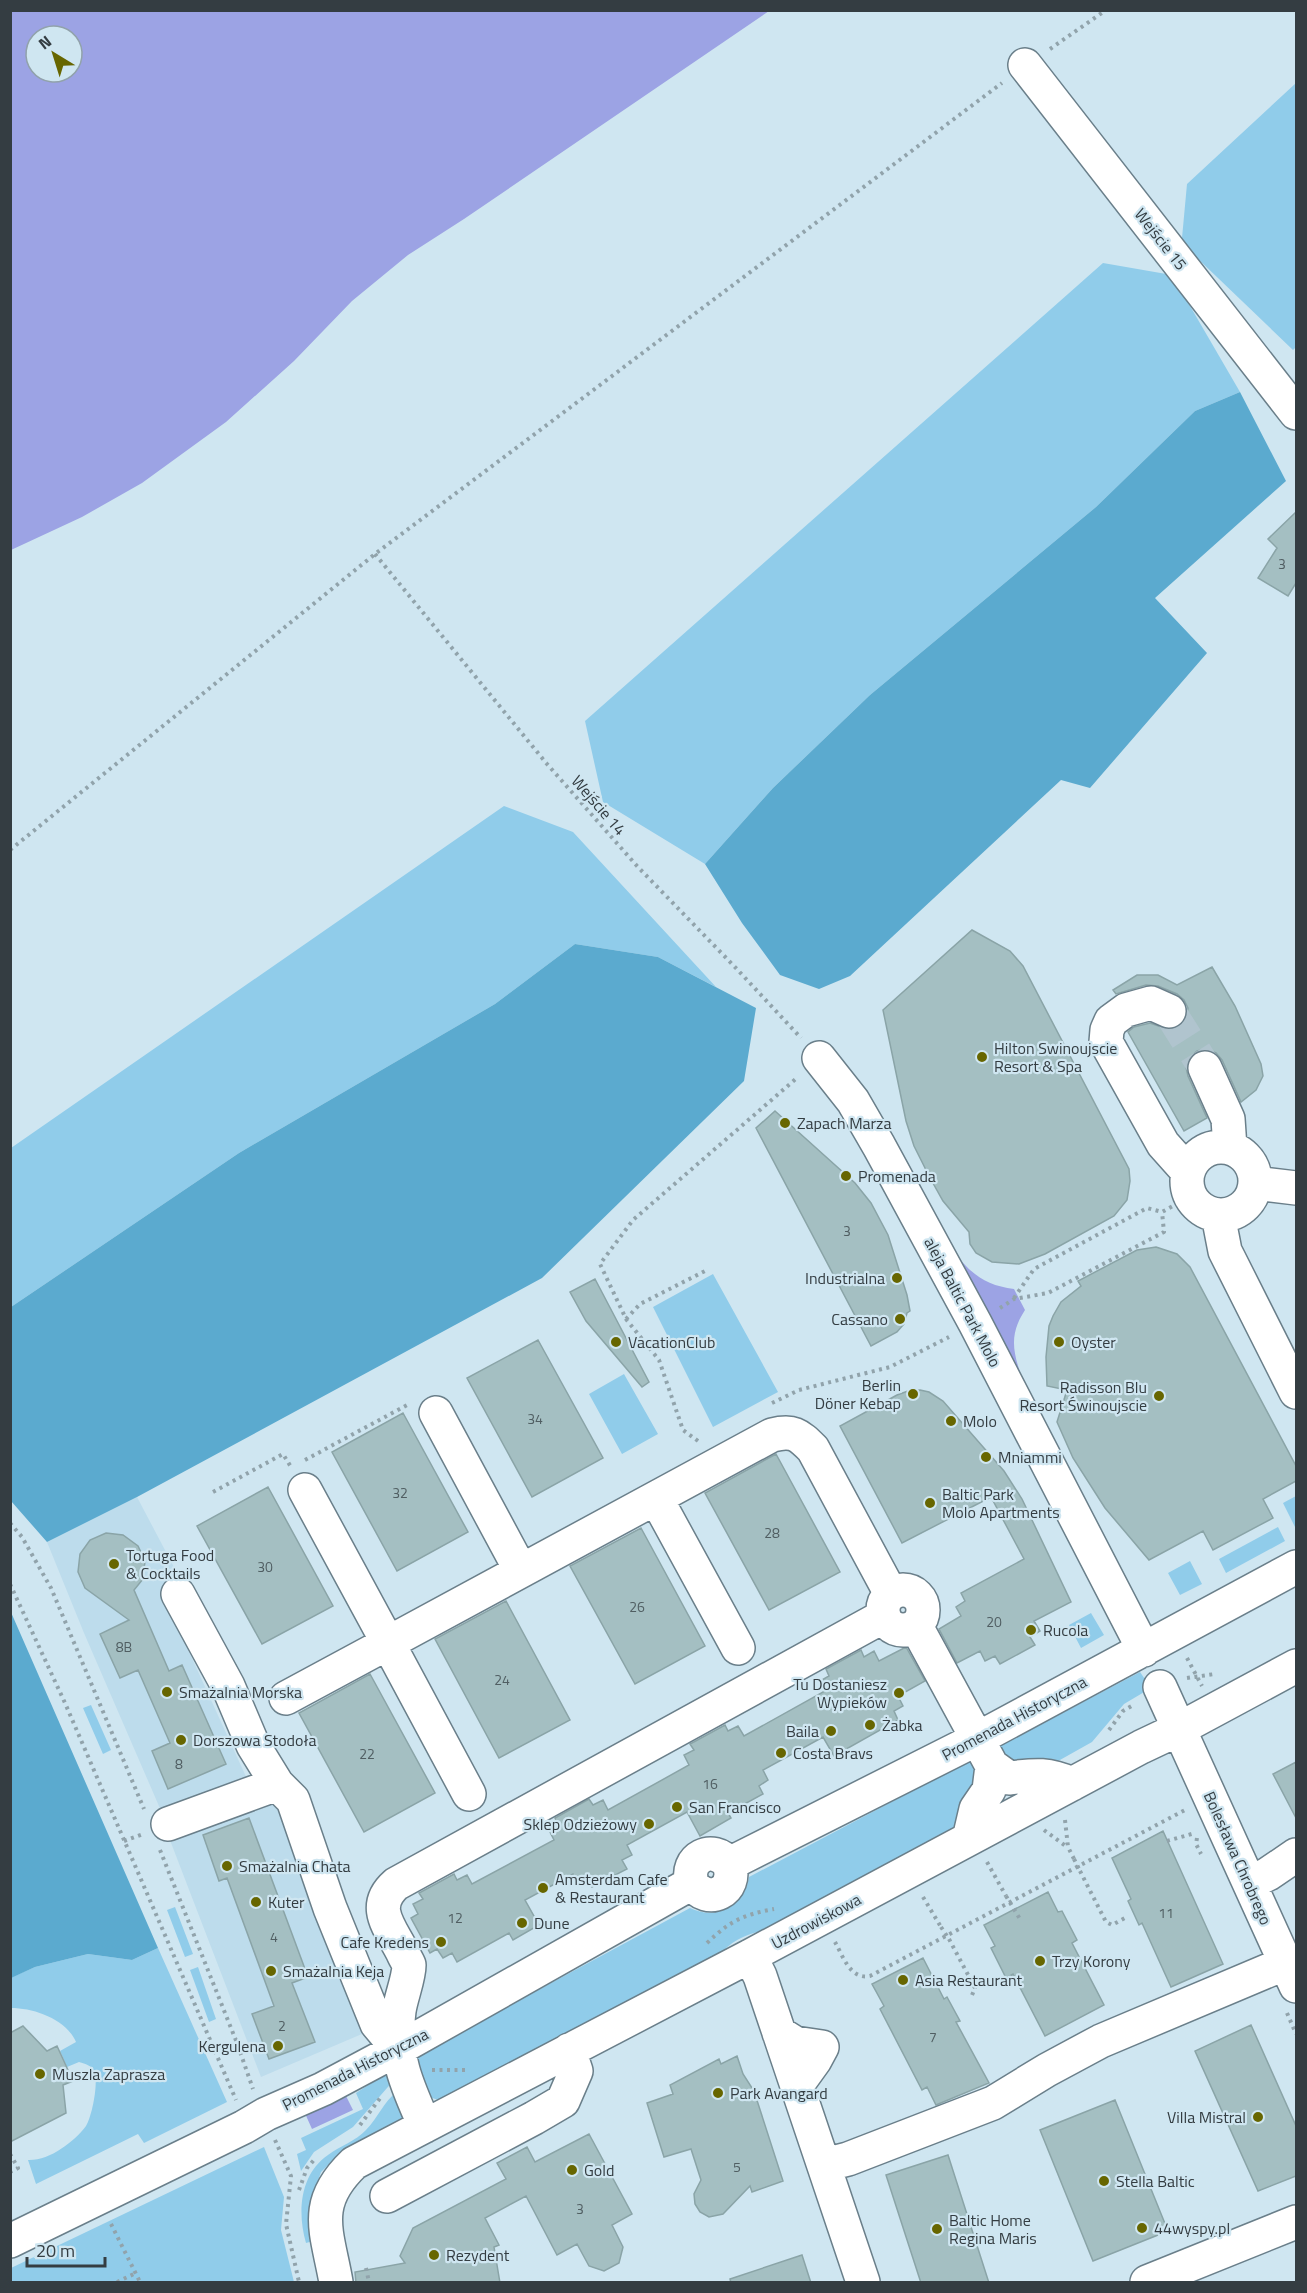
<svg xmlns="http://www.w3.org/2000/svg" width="1307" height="2293" viewBox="0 0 1307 2293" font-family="'Titillium Web',sans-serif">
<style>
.built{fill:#bddcec}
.green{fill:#90ccea}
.forest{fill:#5baacf}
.water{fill:#9ca3e4;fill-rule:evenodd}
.building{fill:#a4bfc2;stroke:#8aa4a7;stroke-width:1.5}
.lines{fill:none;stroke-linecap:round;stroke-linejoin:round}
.minor-tunnel{stroke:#b0c4ce;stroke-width:33;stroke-dasharray:33 16;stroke-linecap:butt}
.minor-casing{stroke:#6a7f8a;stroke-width:36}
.path{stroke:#91a3ab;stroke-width:4;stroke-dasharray:3 4.5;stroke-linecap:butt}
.minor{stroke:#fff;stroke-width:33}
.path-bridge{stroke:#91a3ab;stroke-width:4;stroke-dasharray:3 4.5;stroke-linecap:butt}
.poi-dot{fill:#676600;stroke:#cfe6f1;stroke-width:2}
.labels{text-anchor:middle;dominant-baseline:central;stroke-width:4.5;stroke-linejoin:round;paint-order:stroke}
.number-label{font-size:14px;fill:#505e62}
.street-label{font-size:16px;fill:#343d42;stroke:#cfe6f1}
.poi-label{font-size:16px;fill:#343d42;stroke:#cfe6f1;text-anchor:start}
</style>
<rect width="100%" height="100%" fill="#cfe6f1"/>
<path class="built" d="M137,1497L185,1588L164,1597L248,1781L162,1813L84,1633L47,1542Z
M277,1794L369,2031L261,2077L168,1835Z"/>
<path class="green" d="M1296,83V347L1293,350L1195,256L1182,238L1187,184Z
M1103,263L1172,275L1240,392L1195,411L1096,507L870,695L773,788L705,864L603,802L585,721Z
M504,806L573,832L716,987L658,957L575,944L495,1004L239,1153L11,1307V1148Z
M713,1274L778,1392L713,1427L653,1307Z
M624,1374L658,1434L622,1454L589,1394Z
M1296,1496V1529L1283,1503Z
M1278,1527L1285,1541L1226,1573L1219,1559Z
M1190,1561L1202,1584L1180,1595L1168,1573Z
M1091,1613L1104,1635L1081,1648L1069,1625Z
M1140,1672L1151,1688L1124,1704L1092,1742L1051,1765L1012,1770L994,1749Z
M91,1705L111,1750L103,1754L83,1708Z
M971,1760L979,1775L980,1793L951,1834L772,1928C751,1933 730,1939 718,1958L443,2100C420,2100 417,2077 410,2059L690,1908C716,1921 745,1906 749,1877Z
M175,1907L193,1954L185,1957L167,1910Z
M158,1948L227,2102L144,2143L138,2134L36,2184L28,2160C49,2161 74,2142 86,2126C92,2117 99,2081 94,2072C91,2065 86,2064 79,2062L67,2067L60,2051L76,2042C66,2019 34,2008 11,2008L10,1978L35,1967L88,1954L132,1960Z
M198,1967L216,2019L209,2022L190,1970Z
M390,2071L394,2080L353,2127L314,2152L301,2171L297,2154L306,2150L301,2138L363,2109L356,2093Z
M398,2091L407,2120L332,2161L321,2172L312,2198L313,2241L306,2243C297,2212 300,2174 328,2155C340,2146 356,2141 366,2130C379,2117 382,2103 398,2091Z
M264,2147L284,2197L281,2230L294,2282H11V2268Z"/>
<path class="forest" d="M1240,392L1286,481L1155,598L1207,653L1090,788L1061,780L850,976L819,989L780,975L742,923L705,864L773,788L870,695L1096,507L1195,411Z
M575,944L658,957L756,1008L744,1081L542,1278L137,1497L47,1542L11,1501V1307L239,1153L495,1004Z
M10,1610L158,1948L132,1960L88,1954L35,1967L11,1978Z"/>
<path class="water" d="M10,11L11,10L769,11L464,219L408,255L352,301L294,361L226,422L142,483L82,517L11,550ZM36,36H72V72H36Z
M959,1258C974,1277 990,1286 1014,1289L1025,1310C1010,1333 1012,1349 1021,1375L1017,1377L956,1261Z
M343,2090L353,2110L312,2129L303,2109Z"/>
<path class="building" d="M1296,512V583L1288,596L1258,578L1277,548L1268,539Z
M972,930L1010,951L1023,966L1129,1169L1130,1181L1127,1200L1114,1216L1045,1254L1019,1264L992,1262L976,1253L970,1244L969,1232L943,1201L929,1176L914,1146L906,1121L883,1010Z
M1212,967L1235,1006L1261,1064L1263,1076L1256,1090L1241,1102L1222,1060L1216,1053L1206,1049L1197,1051L1190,1058L1186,1067L1188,1076L1207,1118L1184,1131L1128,1032L1134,1027L1150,1023L1170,1030L1180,1026L1186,1018L1188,1008L1184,1000L1177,994L1158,986L1146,985L1116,994L1113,990L1137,975H1158L1177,985Z
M775,1111L855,1183L871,1203L888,1235L907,1295L910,1311L907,1313L904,1324L897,1332L871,1346L756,1128Z
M1156,1247L1177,1254L1190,1267L1296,1466V1481L1263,1499L1273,1518L1213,1550L1203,1531L1149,1560L1105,1508L1073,1458L1057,1422L1067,1390L1047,1386L1046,1357L1049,1326L1053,1316L1061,1302L1081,1286L1078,1281L1137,1250Z
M595,1279L649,1382L642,1387L586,1321L570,1292Z
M538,1340L603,1458L532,1497L467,1378Z
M920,1390L929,1392L943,1401L1004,1471L1022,1499L1071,1602L1034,1621L1040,1631L1030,1637L1035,1645L1000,1664L995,1656L985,1661L980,1651L957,1663L939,1629L961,1616L956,1607L965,1601L961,1593L1024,1559L991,1497L902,1543L840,1426L897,1395L908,1391Z
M403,1413L468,1532L397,1571L332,1452Z
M776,1454L840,1572L769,1610L705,1493Z
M268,1487L333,1606L262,1644L197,1526Z
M641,1528L705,1646L635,1684L570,1566Z
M106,1533L123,1535L138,1546L145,1561L143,1579L134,1590L169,1671L182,1665L226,1764L168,1789L152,1751L170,1743L138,1670L120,1678L100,1634L129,1620L85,1588L78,1572L80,1554L90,1540Z
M506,1601L570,1720L499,1758L435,1639Z
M906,1647L925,1681L898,1696L903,1706L894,1711L898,1720L834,1756L823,1737L763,1770L768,1780L759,1786L763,1794L728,1813L731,1818L700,1836L687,1812L627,1845L632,1855L622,1860L627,1869L592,1887L588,1878L578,1884L573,1874L525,1900L539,1925L513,1940L509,1933L457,1962L452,1953L443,1958L437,1949L430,1953L411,1918L418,1914L413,1904L423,1899L419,1893L454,1874L457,1880L467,1875L472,1884L554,1840L549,1830L558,1825L555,1818L589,1799L593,1805L603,1800L608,1810L689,1765L684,1755L694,1750L690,1744L725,1725L728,1731L738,1726L744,1736L825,1691L820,1681L829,1676L826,1669L861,1650L864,1657L874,1651L879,1661Z
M370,1674L435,1793L364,1832L299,1713Z
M1296,1762V1818L1273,1774Z
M249,1818L308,1977L292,1983L315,2042L269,2059L252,2014L274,2006L227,1878L219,1881L203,1835Z
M1163,1831L1223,1964L1171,1987L1142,1923L1139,1925L1128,1901L1131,1899L1112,1858Z
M1048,1892L1058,1912L1062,1911L1077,1940L1072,1943L1104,2005L1045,2036L1013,1974L1006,1978L991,1948L995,1946L984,1925Z
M923,1958L944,1999L947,1997L960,2021L956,2022L989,2083L936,2105L927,2087L922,2090L880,2009L884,2006L872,1984Z
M1251,2025L1296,2126V2176L1258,2191L1195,2051Z
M23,2026L47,2051L57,2046L73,2081L63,2085L66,2113L10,2142V2033Z
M737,2056L743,2074L754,2091L783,2181L752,2192L750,2186L723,2214L709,2217L700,2212L695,2204L694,2194L701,2180L691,2149L664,2157L647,2103L673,2094L670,2085L719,2059L721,2064Z
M1115,2100L1168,2231L1093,2261L1040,2130Z
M589,2134L632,2214L612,2225L623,2247L619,2263L604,2271L589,2266L577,2244L557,2255L526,2196L485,2218L499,2245L494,2247L500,2283H356L355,2272L405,2263L400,2256L413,2228L506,2179L497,2163L527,2147L535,2162Z
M948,2155L989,2283H921L886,2175Z
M802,2255L811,2283H731L730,2279Z"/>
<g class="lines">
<path class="minor-tunnel" d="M1169,1011L1205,1068"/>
<g class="minor-casing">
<path id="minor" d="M1025,65L1296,413
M1169,1011L1151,1003L1126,1010L1111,1021L1107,1030L1106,1042L1163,1144L1188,1172
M819,1058L853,1101L879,1146L975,1323L1144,1650
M1205,1068L1228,1119L1230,1148
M1187 1181a34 34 0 1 1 68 0a34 34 0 1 1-68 0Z
M1255,1183L1296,1188
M1218,1215L1225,1251L1296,1392
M436,1413L521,1571
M305,1490L388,1643L772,1435C793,1430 798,1434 813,1449L891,1594
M656,1498L738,1648
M883 1610a20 20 0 1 1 40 0a20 20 0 1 1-40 0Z
M178,1594L228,1686L253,1745L277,1784L293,1800L330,1908L377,2024L398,2049
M916,1626L992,1766L989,1790L976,1809L969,1839
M1160,1687L1296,1986
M286,1698L388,1643L469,1794
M992,1766L1009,1778C1035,1775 1047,1773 1072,1784
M168,1824L277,1784
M692,1883C707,1907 739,1891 729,1864
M1250,1883L1268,1874L1296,1855
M750,1956L760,1976L863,2282
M779,2033L795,2043L822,2047L815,2060L797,2085
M425,2126C407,2086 393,2055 399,2011C401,1997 409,1978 409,1965C408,1962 404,1956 403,1953C390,1927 370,1907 396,1884L884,1616
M824,2165L848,2159L993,2103L1047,2070L1101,2041L1286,1963
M387,2196L534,2118L563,2101L576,2071L569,2050
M10,2241L244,2127L266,2114L323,2089L398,2049L692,1883C684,1858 713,1843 729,1864L977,1739L1296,1567
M336,2282C327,2231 311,2204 354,2163L750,1956L1141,1747L1179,1729L1296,1666
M1147,2282L1296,2222"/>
</g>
<path class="path" d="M1050,49L1106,10
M375,554L547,764L637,866L734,966L801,1038
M10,850L375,554L1002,83
M1014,1298L1034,1269L1147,1208L1162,1212L1182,1201
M1000,1308L1014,1299L1048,1293L1164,1232L1162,1212
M626,1319L640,1304L707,1270
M772,1403L799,1390L890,1367L949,1337
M698,1441L683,1430L659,1360L626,1319L600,1264L633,1220L798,1077
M305,1460L409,1404
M213,1492L283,1454L291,1467
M10,1523L22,1537L51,1588L144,1809
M10,1584L65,1703L236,2100
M1187,1658L1202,1686
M1187,1678L1215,1674
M1109,1730L1123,1711L1135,1704
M1065,1820L1068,1847L1074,1859
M1044,1830L1067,1847
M1197,1838L1196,1844L1201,1854
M124,1841L143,1834
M1167,1841L1195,1833
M160,1850L237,2043L253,2089
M987,1862L1006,1896
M1080,1871L1106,1922L1112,1925L1125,1918
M923,1897L941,1927
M949,1939L975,1988L972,1995
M835,1942C843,1956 850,1980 870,1976L1185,1810
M707,1943C730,1921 742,1915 774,1909
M1287,2013L1296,2034
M432,2070H469
M360,2125L381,2097
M275,2140L291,2176L286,2224L299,2282
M10,2154L18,2168L10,2172
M299,2190L307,2168L314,2160
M111,2224L140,2282
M366,2268L369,2282
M117,2282L136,2273"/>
<use href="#minor" class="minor"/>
<path class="path-bridge" d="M1074,1859L1080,1871
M1006,1896L1020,1919
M941,1927L949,1939"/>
</g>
<g class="poi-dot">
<circle cx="982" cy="1057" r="6"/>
<circle cx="785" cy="1123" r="6"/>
<circle cx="846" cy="1176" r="6"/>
<circle cx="897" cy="1278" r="6"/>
<circle cx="900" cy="1319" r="6"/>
<circle cx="616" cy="1342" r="6"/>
<circle cx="1059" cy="1342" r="6"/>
<circle cx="913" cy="1394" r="6"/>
<circle cx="1159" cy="1396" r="6"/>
<circle cx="951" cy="1421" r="6"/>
<circle cx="986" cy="1457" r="6"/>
<circle cx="930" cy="1503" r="6"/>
<circle cx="114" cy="1564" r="6"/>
<circle cx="1031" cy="1630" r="6"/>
<circle cx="167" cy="1692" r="6"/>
<circle cx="899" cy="1693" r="6"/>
<circle cx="870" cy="1725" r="6"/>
<circle cx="831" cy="1731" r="6"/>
<circle cx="181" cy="1740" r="6"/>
<circle cx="781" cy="1753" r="6"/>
<circle cx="677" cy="1807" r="6"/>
<circle cx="649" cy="1824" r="6"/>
<circle cx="227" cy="1866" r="6"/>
<circle cx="543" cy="1888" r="6"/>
<circle cx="256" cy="1902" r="6"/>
<circle cx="522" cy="1923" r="6"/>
<circle cx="441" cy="1942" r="6"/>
<circle cx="1040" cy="1961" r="6"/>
<circle cx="271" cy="1971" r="6"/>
<circle cx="903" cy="1980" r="6"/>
<circle cx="278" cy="2046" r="6"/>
<circle cx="40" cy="2074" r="6"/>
<circle cx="718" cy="2093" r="6"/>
<circle cx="1258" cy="2117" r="6"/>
<circle cx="572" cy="2170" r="6"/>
<circle cx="1104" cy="2181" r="6"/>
<circle cx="1142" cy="2228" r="6"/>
<circle cx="937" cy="2229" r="6"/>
<circle cx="434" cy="2255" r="6"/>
</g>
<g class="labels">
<g class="number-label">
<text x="1282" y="563">3</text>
<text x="847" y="1230">3</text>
<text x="535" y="1418">34</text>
<text x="400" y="1492">32</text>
<text x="772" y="1532">28</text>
<text x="265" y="1566">30</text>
<text x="637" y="1606">26</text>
<text x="994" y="1621">20</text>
<text x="124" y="1646">8B</text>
<text x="502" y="1679">24</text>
<text x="367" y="1753">22</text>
<text x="179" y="1763">8</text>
<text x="710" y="1783">16</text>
<text x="1166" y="1912">11</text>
<text x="455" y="1917">12</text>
<text x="274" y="1936">4</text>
<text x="282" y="2025">2</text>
<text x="933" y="2036">7</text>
<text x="737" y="2166">5</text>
<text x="580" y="2208">3</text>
</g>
<g class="street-label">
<text transform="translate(1161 239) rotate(52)">Wejście 15</text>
<text transform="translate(599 805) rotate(49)">Wejście 14</text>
<text transform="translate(963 1302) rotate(62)">aleja Baltic Park Molo</text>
<text transform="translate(1014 1718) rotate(-28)">Promenada Historyczna</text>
<text transform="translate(1238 1858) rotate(66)">Bolesława Chrobrego</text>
<text transform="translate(816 1921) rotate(-28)">Uzdrowiskowa</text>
<text transform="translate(355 2069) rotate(-27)">Promenada Historyczna</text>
</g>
<g class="poi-label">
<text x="994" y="1048">Hilton Swinoujscie<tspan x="994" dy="18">Resort &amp; Spa</tspan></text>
<text x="797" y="1123">Zapach Marza</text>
<text x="858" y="1176">Promenada</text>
<text x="885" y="1278" text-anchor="end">Industrialna</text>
<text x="888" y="1319" text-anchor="end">Cassano</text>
<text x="628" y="1342">VacationClub</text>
<text x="1071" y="1342">Oyster</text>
<text x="901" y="1385" text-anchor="end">Berlin<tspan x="901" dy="18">Döner Kebap</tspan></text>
<text x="1147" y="1387" text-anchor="end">Radisson Blu<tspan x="1147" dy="18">Resort Świnoujscie</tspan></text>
<text x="963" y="1421">Molo</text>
<text x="998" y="1457">Mniammi</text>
<text x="942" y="1494">Baltic Park<tspan x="942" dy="18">Molo Apartments</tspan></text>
<text x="126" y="1555">Tortuga Food<tspan x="126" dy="18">&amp; Cocktails</tspan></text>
<text x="1043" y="1630">Rucola</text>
<text x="887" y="1684" text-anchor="end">Tu Dostaniesz<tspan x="887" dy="18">Wypieków</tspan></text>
<text x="179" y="1692">Smażalnia Morska</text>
<text x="882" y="1725">Żabka</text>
<text x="819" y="1731" text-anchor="end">Baila</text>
<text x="193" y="1740">Dorszowa Stodoła</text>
<text x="793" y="1753">Costa Bravs</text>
<text x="689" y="1807">San Francisco</text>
<text x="637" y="1824" text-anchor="end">Sklep Odzieżowy</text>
<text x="239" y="1866">Smażalnia Chata</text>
<text x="555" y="1879">Amsterdam Cafe<tspan x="555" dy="18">&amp; Restaurant</tspan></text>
<text x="268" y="1902">Kuter</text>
<text x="534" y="1923">Dune</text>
<text x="429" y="1942" text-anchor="end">Cafe Kredens</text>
<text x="1052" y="1961">Trzy Korony</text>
<text x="283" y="1971">Smażalnia Keja</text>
<text x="915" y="1980">Asia Restaurant</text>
<text x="266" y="2046" text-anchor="end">Kergulena</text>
<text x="52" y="2074">Muszla Zaprasza</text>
<text x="730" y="2093">Park Avangard</text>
<text x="1246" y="2117" text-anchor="end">Villa Mistral</text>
<text x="584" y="2170">Gold</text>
<text x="1116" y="2181">Stella Baltic</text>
<text x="949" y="2220">Baltic Home<tspan x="949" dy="18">Regina Maris</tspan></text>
<text x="1154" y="2228">44wyspy.pl</text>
<text x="446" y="2255">Rezydent</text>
</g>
</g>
<rect width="1307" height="2293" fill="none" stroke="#343d42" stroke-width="24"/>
<g transform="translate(54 54) rotate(322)"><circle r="28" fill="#cfe6f1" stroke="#91a2ab" stroke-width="1.5"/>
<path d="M0-4.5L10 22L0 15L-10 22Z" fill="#676600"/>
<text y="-9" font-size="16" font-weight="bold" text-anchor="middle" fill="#343d42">N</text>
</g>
<path d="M27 2257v9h78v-9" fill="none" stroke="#343d42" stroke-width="3"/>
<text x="36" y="2257" font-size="18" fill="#343d42" stroke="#cfe6f1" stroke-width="4.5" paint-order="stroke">20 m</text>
</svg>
